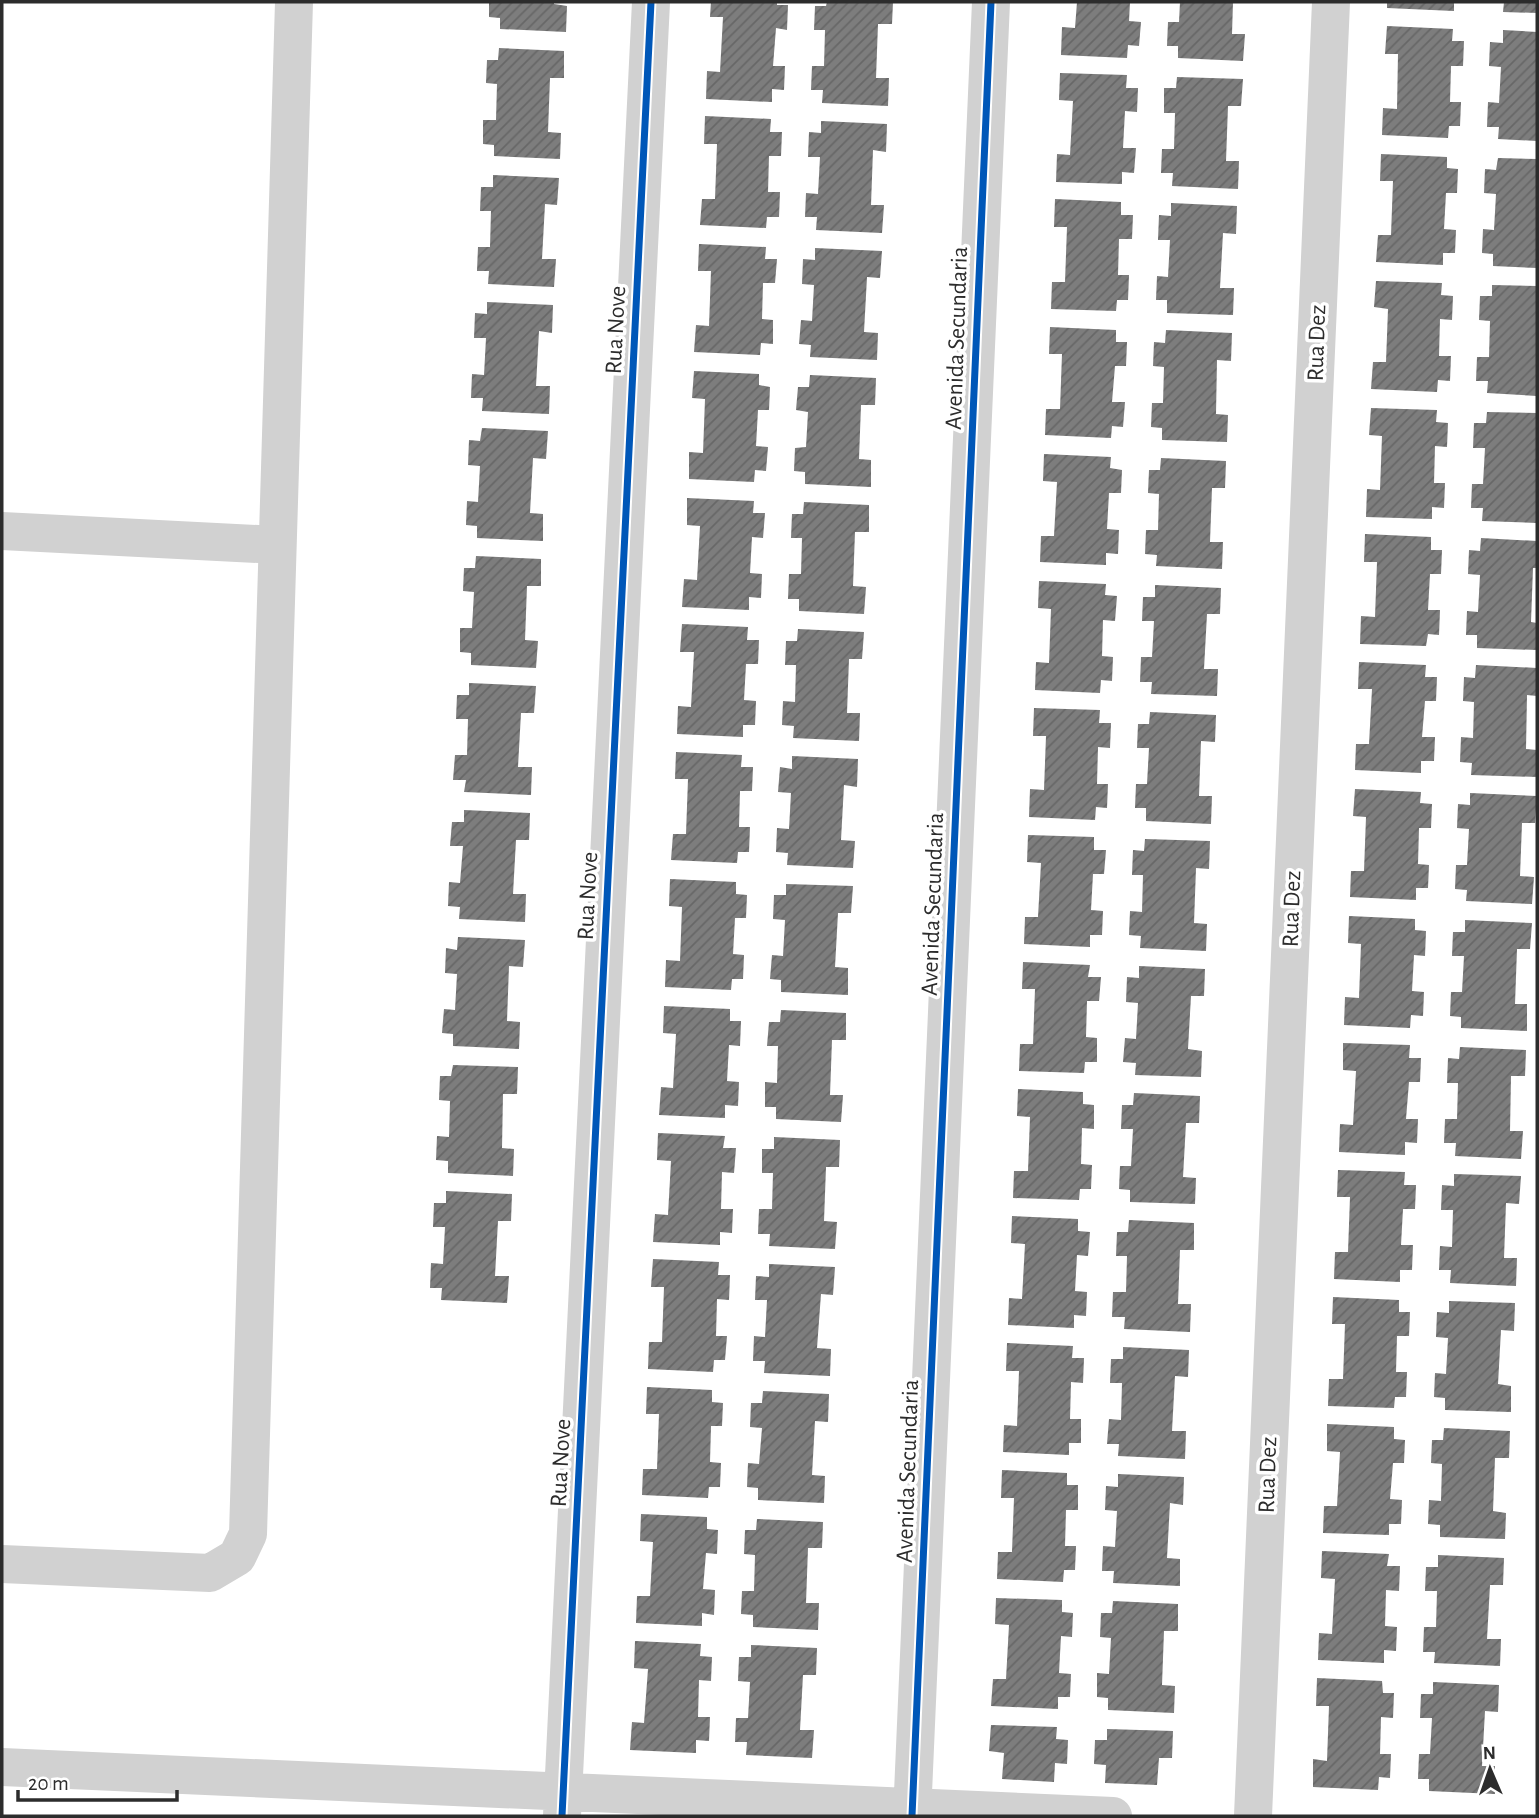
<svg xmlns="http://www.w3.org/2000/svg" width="1539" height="1818" viewBox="0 0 1539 1818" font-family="'Alegreya Sans',sans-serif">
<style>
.building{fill:url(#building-hatch)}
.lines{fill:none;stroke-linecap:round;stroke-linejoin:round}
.minor{stroke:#d1d1d1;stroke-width:38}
.cycleway-casing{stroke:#fff;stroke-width:11}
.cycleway{stroke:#0057b8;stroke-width:7}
.labels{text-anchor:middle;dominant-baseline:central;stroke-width:7;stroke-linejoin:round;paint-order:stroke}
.street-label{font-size:24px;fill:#2c2c2c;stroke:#fff}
</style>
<defs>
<pattern id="building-hatch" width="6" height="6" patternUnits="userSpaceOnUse" patternTransform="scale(1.75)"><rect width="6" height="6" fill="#7d7d7d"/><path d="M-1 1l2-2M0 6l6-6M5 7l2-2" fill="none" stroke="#676767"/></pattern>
</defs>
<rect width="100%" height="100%" fill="#fff"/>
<path class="building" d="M489,2H554V4L567,6L566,32L500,29V18L489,17Z
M711,2H777V5H788L787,30L776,28L773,66H785L784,90L772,89V102L706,99L707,71L720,72L723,17H710Z
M827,2H893L892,24H878L876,78H889L888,106L822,103L823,90H811L812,66H824L825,30H814L815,6H826Z
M1077,2H1130L1129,21L1141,22L1139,46L1128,45L1127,58L1061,55L1062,27L1075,28Z
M1180,2H1233L1232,34H1245L1243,61L1178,58V46H1167L1168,22H1179Z
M1387,2H1454V11L1387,8Z
M1504,2H1537V13L1503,12Z
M1387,26L1453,29L1452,41H1464L1463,66H1451L1450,102H1461L1460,126H1449L1448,138L1382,135L1383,108L1397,109L1398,54H1385Z
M1503,30L1537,32V141L1498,139L1499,127H1487L1488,102L1499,103L1501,67L1489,66L1490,42L1503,43Z
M499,48L564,51V78H550L548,132L561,133L560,159L494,156V145L483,144V120H496L497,84L486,83L487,60H498Z
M1060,73L1127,75L1126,88H1138L1137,112L1125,111L1123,148H1136L1134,173L1122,172V184L1056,182L1057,154L1070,155L1073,101L1059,100Z
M1177,77L1243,79L1241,106H1228L1226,161H1239L1238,189L1172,186L1173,173H1161L1162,149H1174L1175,113H1164V88H1176Z
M705,116L771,119L770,132H782L781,156H769L768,192H780L779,217H767L766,228L700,225L702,199H715L717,144H704Z
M821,121L887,124L886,152L873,150L871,205H884L882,233L816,230L817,217H805L806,193L818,194L820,157H808L809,132L821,133Z
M1381,154L1447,157V168L1458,169L1457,193H1446L1444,229L1456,230L1455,253H1443V265L1376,262L1378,235H1391L1393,181H1380Z
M1498,158L1537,159V268L1493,266V254L1482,253L1483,229L1494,230L1496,194L1484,193L1485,169L1496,170Z
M493,175L559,178L557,205L545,204L542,259H556L554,287L488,284L489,271H477L478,247H490L491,211H480L481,187H493Z
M1055,199L1121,202V215H1133L1132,239H1119L1118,275H1129L1128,300H1117L1116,311L1051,309L1052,282H1065L1067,227H1054Z
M1171,203L1237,206L1236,234L1223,233L1220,288H1234L1233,315L1167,313V300H1156L1157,276L1168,277L1170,240H1158L1159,215L1171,216Z
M699,244L766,247L765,259H777L775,283H763L762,319L773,320V344L761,343L760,355L694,352L696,325L709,326L711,271H698Z
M815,248L882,251L880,278L867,277L864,332L878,333L877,360L810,357L811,345L799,344L801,320L812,321L814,285L802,284L803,259L815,260Z
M1376,281L1442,283L1441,295L1453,296L1452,320L1440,319L1439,356H1451L1450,381L1438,380L1437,392L1371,389L1373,362H1386L1388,309L1374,307Z
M1492,285L1537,286V396L1487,393L1488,381H1476L1477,357H1489L1490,321L1479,320L1480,296H1492Z
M487,302L553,305L552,333L539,331L536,386H550L549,414L482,411L483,398H471L472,374L484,375L486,338H474L475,313L487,314Z
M1050,327L1116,330V342H1127L1126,366H1115L1112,402H1125L1123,427L1112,426L1111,438L1045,435L1046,409H1060L1062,354H1049Z
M1166,330L1232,333L1231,361L1217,360L1216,414L1228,415L1227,442L1162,440V428L1151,427L1152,403H1163L1164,367L1153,366L1154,342L1165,343Z
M694,371L759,374V385L770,387L769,410H758L756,446L768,447L766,471L755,470L754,482L689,479V452L703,453L705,399L692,398Z
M810,375L876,378L875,405H861L859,459L871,460V487L805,484V472L794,471L795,448L806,447L808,412L796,410L798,387H809Z
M1371,408L1437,410L1436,422L1448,423L1447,447L1435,446L1434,483H1445L1444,508L1432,507V519L1366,517L1367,489L1380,490L1382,436L1369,435Z
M1487,412L1537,413V523L1482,521L1483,508H1471L1472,484H1483L1485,448H1473L1474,423H1486Z
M482,428L548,431L546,459L533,458L530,513L543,514V541L477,538V526L466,525L467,501L478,502L480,466L468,465L469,440L480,441Z
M1044,454L1111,457L1110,468L1122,470L1121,493H1109L1107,529L1119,530L1118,554L1106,553V565L1040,562L1041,536H1054L1057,482L1043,481Z
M1161,458L1226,461L1225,488H1212L1210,542H1223L1222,569L1156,566L1157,555L1145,554L1146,530H1158L1159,494L1148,493L1149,470H1160Z
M687,498L754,501L753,513H765L763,538L752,537L750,573L762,574L761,598L749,597V610L682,607L684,579L697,580L700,526L687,525Z
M804,502L869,505V532H855L853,586L866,587L864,614L799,611V599H788L789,574H801L802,538H791L792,514H803Z
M1365,534L1431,537V550H1442L1441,574H1430L1428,610H1440L1439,635L1428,634L1426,646L1360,644L1361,616L1375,617L1377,562H1364Z
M1481,538L1537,541V568H1533L1531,622L1537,623V650L1477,648V635H1466L1467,611L1478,612L1480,575L1468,574L1469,550L1480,551Z
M476,556L541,559V586H527L525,640L538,641L536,668L471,665V653L460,652V628H472L474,592L463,591L464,568H475Z
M1039,581L1106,584L1105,595L1117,596L1115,621L1103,620L1102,656L1113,657L1112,681L1101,680L1100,693L1035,690L1036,662L1049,663L1051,609L1038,608Z
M1155,585L1221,588L1220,614H1207L1204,669H1218L1217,696L1151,694L1152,682H1140L1141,657H1152L1154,621H1142L1143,597H1155Z
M682,624L748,627L747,640H759L758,664H746L744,700L756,701L755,725H743V737L677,734L678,706L691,707L694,652H680Z
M798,629L864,632L862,659H849L847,713H860L859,741L793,738L794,726L782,725L783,701L795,702L796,665H785L786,641H797Z
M1359,662L1426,665L1425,677H1437L1436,701H1425L1422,737H1435L1434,761H1421V773L1355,770L1356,744H1369L1372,689H1358Z
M1476,665L1537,668V696L1527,695L1526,749L1537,750V777L1471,775L1472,763L1460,762L1461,737L1473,738L1474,702L1463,701L1464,677L1475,678Z
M469,683L536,686L534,713H521L518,767H532L531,795L464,792L466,780H453L455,755H467L468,719H456L457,695H469Z
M1034,708L1100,710L1099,723H1111L1110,748L1098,747L1097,784H1108L1107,808L1096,807L1095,820L1029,817L1030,789L1044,790L1046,736H1033Z
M1150,712L1216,715L1215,742L1201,741L1199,796H1212L1211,824L1146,821V808H1135L1136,784H1147L1149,748H1137L1138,724H1149Z
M676,752L742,755L741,767H753L752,791H740L739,827H750L749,852H738L737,863L671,860L673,834H686L688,779H675Z
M792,756L858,759L857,787L844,785L841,840L855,841L853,868L787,865L788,853L776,852L777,828L789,829L791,793L778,792L780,767L792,769Z
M1355,789L1421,792L1420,803L1432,804L1431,828H1419L1418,864L1429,865L1428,888H1416V900L1350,897L1351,871H1364L1366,817L1353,816Z
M1470,793L1537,796L1535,823H1522L1520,876L1534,877L1532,904L1466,901L1467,890L1455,889L1456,865H1467L1469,829L1457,828L1458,804L1470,805Z
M464,810L530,813L529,840H516L513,894H526L525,922L459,919L460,907L448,906L449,882L460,883L463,846H450L452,822H464Z
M1028,835L1094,837V850H1106L1104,874H1093L1091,910L1103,911L1102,935H1090V947L1024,944L1025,917H1038L1041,863L1027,862Z
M1145,839L1210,841L1209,869L1196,868L1194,923L1207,924L1206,951L1140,948L1141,936L1129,935L1130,911L1142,912L1143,875H1132L1133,850L1144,851Z
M670,879L736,882V894L747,895L746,918H735L733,954L744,955L743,979H732L731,990L665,987L666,960L680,961L682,907L669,906Z
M786,884L853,886L851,913H838L835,967L848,968V995L781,992V980L770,979L772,955L783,956L785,920L773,919L774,895H786Z
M1349,916L1415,919V930L1426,931L1425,956L1414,955L1412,991L1424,992L1423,1016L1411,1015L1410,1028L1344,1025L1345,997L1359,998L1361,944L1348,943Z
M1465,920L1532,923L1530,949H1517L1515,1004H1527V1031L1461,1028V1017L1450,1016L1451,992H1462L1464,956H1452L1453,932H1465Z
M458,937L525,940L523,967L509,966L507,1021L520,1022L519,1049L453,1046V1034L442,1033L444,1009L455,1010L457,974L445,973L446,948L457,950Z
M1023,962L1090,965L1088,977H1101L1099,1001H1087L1086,1037L1097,1038V1062H1085L1084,1073L1019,1071L1020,1044H1033L1035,989H1022Z
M1139,966L1205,969L1204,996H1191L1188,1049L1202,1051L1201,1077L1135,1075L1136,1063L1123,1062L1125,1038L1136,1039L1138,1003L1126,1002L1127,977L1139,978Z
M664,1006L730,1009V1021H741L740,1046L729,1045L727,1081L739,1082L738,1106L725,1105V1118L659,1115L661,1087L673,1088L676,1034L663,1033Z
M781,1010L846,1013V1040H832L830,1095H843L841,1122L776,1119V1107H765V1082L777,1083L778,1046H767L769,1022H780Z
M1343,1043L1410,1045L1409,1058H1421L1420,1082H1409L1406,1119H1418L1417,1143L1405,1142V1155L1339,1152L1340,1124L1353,1125L1356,1071L1343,1070Z
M1460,1047L1526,1050L1525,1076H1511L1510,1131H1523L1521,1159L1455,1156L1456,1143H1444L1445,1119H1457L1458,1083H1447L1448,1058L1459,1059Z
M453,1065L518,1067L517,1094H503L502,1148L514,1149L513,1176L448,1173V1161L436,1160L437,1136L449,1137L450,1101L439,1100L440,1076H451Z
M1018,1089L1083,1092V1104L1094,1105V1129L1082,1128L1081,1164L1092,1165L1091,1189H1080L1079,1200L1013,1198L1014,1171H1028L1030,1117L1017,1116Z
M1134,1093L1200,1096L1199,1123H1186L1183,1177L1196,1178L1195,1204L1130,1202V1190L1119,1189L1120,1166H1131L1133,1129H1121L1122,1105H1133Z
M658,1133L725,1136L723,1148H736L734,1173L722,1172L721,1209H733L732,1233L720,1232V1245L653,1242L655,1214L668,1215L671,1161L657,1160Z
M774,1137L840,1140L839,1167H826L824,1221L837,1222L835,1249L769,1246L770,1234H758L759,1209H772L773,1173H762V1149H774Z
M1338,1170L1405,1172L1404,1185H1416L1415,1209H1403L1401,1245H1413L1412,1270H1400V1282L1334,1279L1335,1252H1348L1350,1197H1337Z
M1454,1174L1521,1176L1519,1204L1506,1203L1504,1258H1517L1516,1286L1450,1283L1451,1270H1439L1440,1246L1452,1247L1453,1210H1441L1442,1185L1454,1186Z
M446,1191L512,1194L511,1221H498L495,1276H509L507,1303L441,1300L442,1288H430L431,1263L443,1264L445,1227H433L434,1203H446Z
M1012,1216L1078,1219V1231L1090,1232L1088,1256L1077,1255L1075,1291L1087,1292L1086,1316L1074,1315V1328L1008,1325L1009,1298L1022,1299L1025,1244L1011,1243Z
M1129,1220L1194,1223V1250H1180L1178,1304H1191L1190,1332L1124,1329L1125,1317H1112L1113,1292H1126L1127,1256H1116L1117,1232H1128Z
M653,1259L719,1262L718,1275H730L729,1300L717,1299L716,1336H727L725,1360H714L713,1372L648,1369L649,1342H662L664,1287H651Z
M769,1264L835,1267L833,1295L821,1294L817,1348L831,1349L830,1376L764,1373L765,1361H753L754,1336L765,1337L767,1300H755L756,1276L769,1277Z
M1333,1297L1399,1300V1312H1410L1409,1336H1397L1396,1372H1407L1406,1397H1395L1394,1408L1328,1406L1329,1379H1343L1345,1324H1332Z
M1449,1301L1515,1303L1514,1331L1501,1330L1498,1384L1511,1386V1412L1445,1410V1398L1434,1397L1435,1373L1446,1374L1448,1338L1436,1337L1437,1312L1449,1313Z
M1007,1343L1073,1346L1072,1358H1084L1083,1383L1071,1382L1070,1419H1081V1443H1069V1455L1003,1452L1004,1425L1017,1426L1019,1371H1006Z
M1123,1347L1189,1350L1188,1377L1175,1376L1172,1431H1186L1185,1459L1118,1456L1119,1444H1107L1109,1419L1121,1420L1122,1383H1110L1111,1359H1123Z
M647,1387L712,1390V1402L723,1403L722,1426H711L710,1462L721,1463L720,1487H709L708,1498L642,1495L643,1469H657L659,1414H646Z
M763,1391L829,1394L828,1422L815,1421L812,1475L825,1476L824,1503L758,1500V1488L747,1487L748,1463L759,1464L762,1428L750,1427L751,1403H762Z
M1327,1424L1394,1427V1439L1405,1440L1404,1463H1393L1390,1499L1402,1500L1401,1524H1389V1535L1323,1533L1324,1506H1337L1340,1452L1327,1451Z
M1444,1428L1510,1431L1509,1458H1495L1493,1511L1506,1513L1505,1539L1440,1537V1525L1428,1524L1429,1500L1441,1501L1442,1464L1431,1463L1432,1440H1443Z
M1002,1470L1067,1473V1485H1078V1510H1066L1065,1546H1076L1075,1570H1064L1063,1582L997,1579L998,1552H1012L1014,1498H1001Z
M1118,1474L1184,1477L1183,1505L1170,1503L1167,1558L1180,1559V1586L1113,1583L1114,1571H1102L1103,1546L1115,1547L1117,1511L1105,1510L1106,1486L1118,1487Z
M641,1514L707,1517V1529L718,1530L717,1554L706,1553L703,1589L715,1590L714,1615L702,1613V1626L636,1623L637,1596H650L653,1542L640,1541Z
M757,1519L823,1522L822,1548H808L806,1603H819L818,1630L753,1627V1615L741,1614L742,1591H754L755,1555L744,1554L745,1530H756Z
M1322,1551L1389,1554L1387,1566H1400L1399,1591L1386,1590L1385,1626L1397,1627L1396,1651L1384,1650V1663L1318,1660L1319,1633L1332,1634L1335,1579L1321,1578Z
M1438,1555L1504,1558L1503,1585H1490L1487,1639H1501L1500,1666L1434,1663L1435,1652H1423L1424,1627H1436L1437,1591H1425L1426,1567H1438Z
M996,1598L1062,1600V1612L1073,1613L1072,1637L1061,1636L1059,1673L1071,1674L1070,1697H1058V1709L991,1706L993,1679H1006L1009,1625L995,1624Z
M1113,1601L1178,1604V1631H1164L1162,1685L1175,1686L1174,1713L1108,1710V1698L1097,1697V1673L1109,1674L1111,1638L1100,1637L1101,1613H1112Z
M635,1641L701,1644L700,1656L712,1657L711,1681L699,1680L698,1717H710L709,1741L696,1740V1753L630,1750L632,1722L644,1723L648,1669L634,1668Z
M751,1645L817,1648L816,1675H803L800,1730H814L812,1758L746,1755L747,1742H735L736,1718H748L750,1682L738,1681L739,1657H751Z
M1317,1678L1382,1681L1383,1693H1394L1393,1718L1381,1717L1380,1754H1391L1390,1778L1379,1777L1378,1790L1313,1787V1759L1327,1761L1329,1706H1316Z
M1433,1682L1499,1685L1498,1712L1485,1711L1482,1766H1495V1794L1429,1791V1779H1418L1419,1754H1430L1432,1718H1420L1421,1694H1433Z
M991,1725L1057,1727L1056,1739L1068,1740L1067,1764L1055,1763L1054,1782L1002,1779L1004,1753L989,1751Z
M1107,1729L1173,1731L1172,1758H1159L1157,1785L1105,1783L1106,1765L1094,1764L1095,1740H1107Z"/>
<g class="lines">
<path class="minor" d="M2,531L277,545
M2,1564L210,1573L237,1557L248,1534L294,2
M2,1767L1113,1816
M562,1816L651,2
M912,1816L991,2
M1253,1816L1331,2"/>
<g class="cycleway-casing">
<path id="cycleway" d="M562,1816L651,2
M912,1816L991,2"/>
</g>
<use href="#cycleway" class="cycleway"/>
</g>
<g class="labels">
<g class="street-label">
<text transform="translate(616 330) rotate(-87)">Rua Nove</text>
<text transform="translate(957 338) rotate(-88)">Avenida Secundaria</text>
<text transform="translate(1317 343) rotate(-88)">Rua Dez</text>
<text transform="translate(588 896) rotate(-87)">Rua Nove</text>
<text transform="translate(933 904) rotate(-88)">Avenida Secundaria</text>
<text transform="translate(1292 909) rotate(-88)">Rua Dez</text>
<text transform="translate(561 1463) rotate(-87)">Rua Nove</text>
<text transform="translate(908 1471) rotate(-88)">Avenida Secundaria</text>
<text transform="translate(1268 1475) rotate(-88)">Rua Dez</text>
</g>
</g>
<rect width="1539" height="1818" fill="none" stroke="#2c2c2c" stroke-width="7"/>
<g transform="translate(1490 1769) rotate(358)" stroke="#ffffff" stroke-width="5" paint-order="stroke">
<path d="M0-5L12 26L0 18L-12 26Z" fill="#2c2c2c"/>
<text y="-10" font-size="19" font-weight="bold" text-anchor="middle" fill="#2c2c2c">N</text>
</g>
<path d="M18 1790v10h159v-10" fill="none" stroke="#2c2c2c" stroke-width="3.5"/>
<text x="28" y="1790" font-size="21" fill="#2c2c2c" stroke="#ffffff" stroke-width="5" paint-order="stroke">20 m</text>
</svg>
